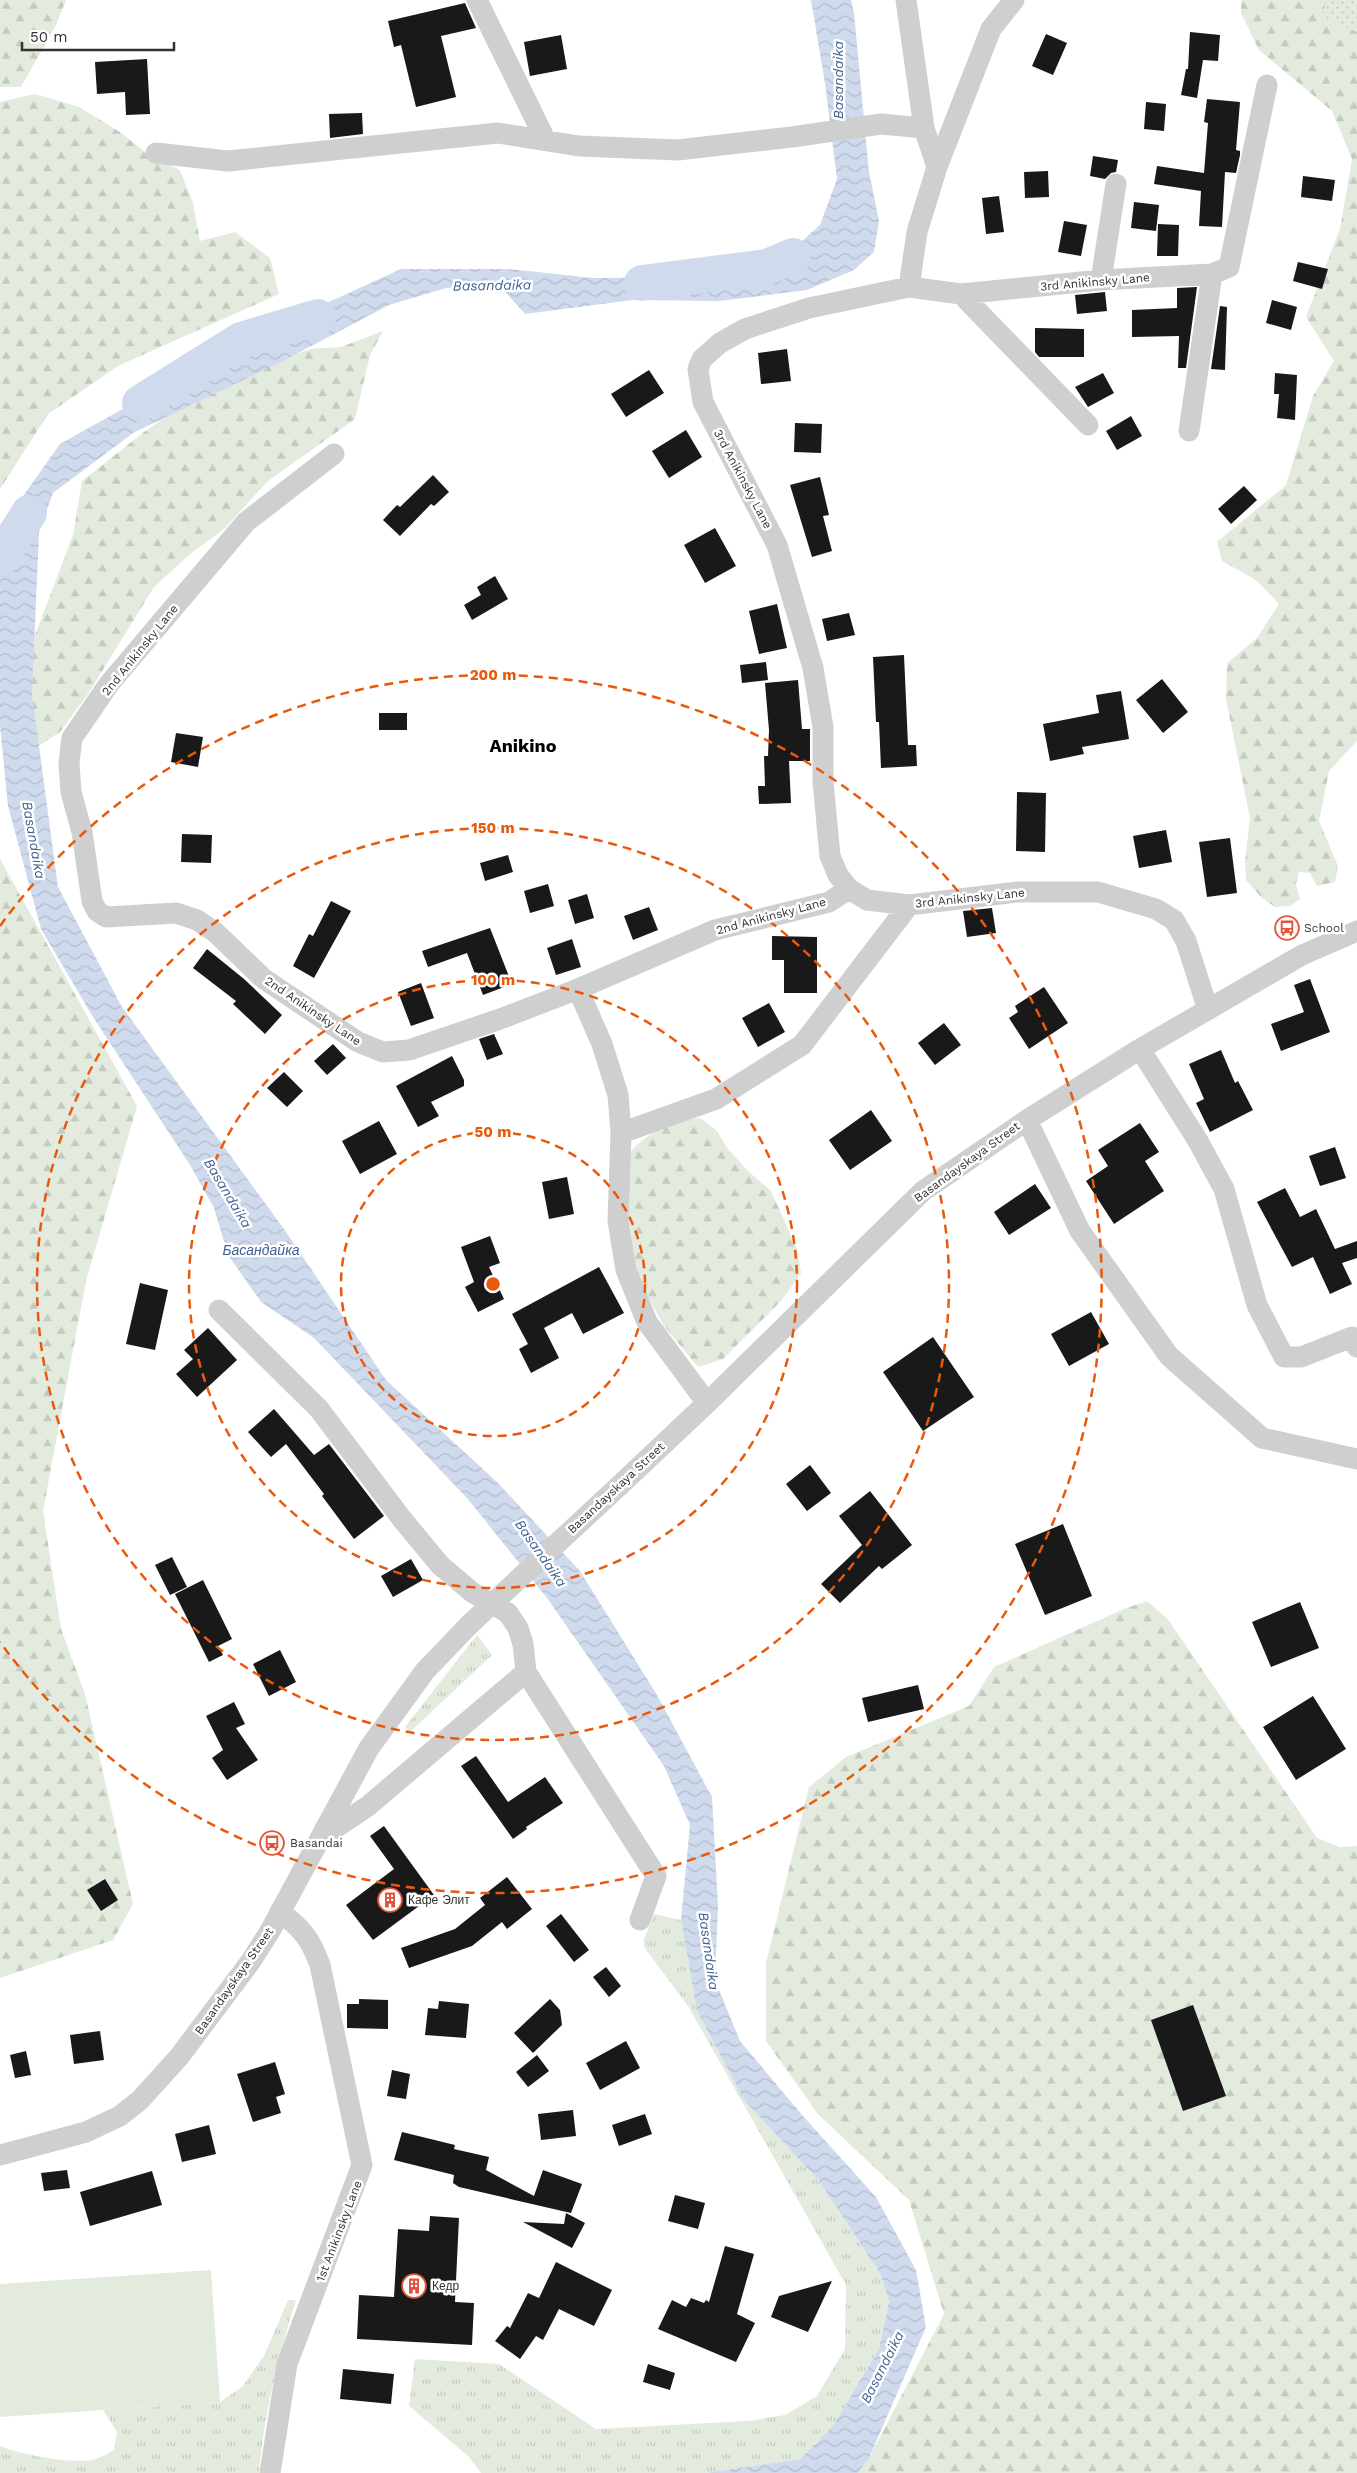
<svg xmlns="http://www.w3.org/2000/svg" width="1357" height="2473" viewBox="0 0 1357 2473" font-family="'Work Sans',sans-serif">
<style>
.grass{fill:url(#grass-tufts)}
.forest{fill:url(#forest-firs)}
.park{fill:url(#park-dots)}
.pitch{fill:#e3ebde}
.water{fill:url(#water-waves)}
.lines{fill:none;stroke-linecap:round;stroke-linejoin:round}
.river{stroke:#cfdbed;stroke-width:36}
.building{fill:#191919}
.minor{stroke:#cfcfcf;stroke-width:21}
.minor-bridge{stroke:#cfcfcf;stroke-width:21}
.ring{fill:none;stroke:#e8590c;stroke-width:2.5;stroke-dasharray:9 6}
.labels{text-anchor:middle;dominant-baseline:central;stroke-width:5;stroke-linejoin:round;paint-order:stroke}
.street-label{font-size:12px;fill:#323232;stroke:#fff}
.poi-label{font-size:12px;fill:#323232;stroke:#fff;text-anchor:start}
.water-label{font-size:14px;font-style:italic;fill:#406194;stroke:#fff}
.district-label{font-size:18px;font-weight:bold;fill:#000;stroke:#fff}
.centre{fill:#e8590c;stroke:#fff;stroke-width:2.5}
.ring-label{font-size:15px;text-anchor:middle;font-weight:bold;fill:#e8590c;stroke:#fff;stroke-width:5;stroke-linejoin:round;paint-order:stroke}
</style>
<defs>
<pattern id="grass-tufts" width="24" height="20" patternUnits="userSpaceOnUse" patternTransform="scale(1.25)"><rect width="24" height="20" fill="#e3ebde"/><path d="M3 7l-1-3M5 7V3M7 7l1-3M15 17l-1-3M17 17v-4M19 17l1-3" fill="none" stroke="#c3cabf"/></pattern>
<pattern id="forest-firs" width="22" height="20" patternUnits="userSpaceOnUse" patternTransform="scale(1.25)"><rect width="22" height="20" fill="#e3ebde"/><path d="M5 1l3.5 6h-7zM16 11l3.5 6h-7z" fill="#c3cabf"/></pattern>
<pattern id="park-dots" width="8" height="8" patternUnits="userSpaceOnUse" patternTransform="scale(1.25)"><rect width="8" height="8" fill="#e3ebde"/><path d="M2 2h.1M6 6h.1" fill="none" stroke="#c3cabf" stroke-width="1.8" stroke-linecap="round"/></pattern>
<pattern id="water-waves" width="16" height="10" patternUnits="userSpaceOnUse" patternTransform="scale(1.25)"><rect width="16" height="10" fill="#cfdbed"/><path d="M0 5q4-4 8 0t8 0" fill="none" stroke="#b2bccc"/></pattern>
</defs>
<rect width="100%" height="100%" fill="#fff"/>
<path class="grass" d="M477,1635L492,1655L410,1732L405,1727Z
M654,1914L681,1920L697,2011L744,2100L819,2181L881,2275L889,2302L879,2349L833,2426L800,2459L705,2473H481L468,2456L409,2406L415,2359L499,2364L596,2429L748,2421L785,2415L817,2396L845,2349L846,2285L688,2006L644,1947V1939Z
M288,2300H296C278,2357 264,2413 259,2473H0V2446C21,2455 75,2465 96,2459C102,2457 108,2453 114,2450L117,2432L103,2410L220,2402L242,2387L264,2356Z"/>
<path class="forest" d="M0,0H66L56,25L21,87H0Z
M1241,0H1331L1357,6V741L1329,771L1319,821L1338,866L1335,882L1317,886L1310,873L1299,872L1296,884L1300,899L1290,906L1275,907L1262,898L1246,880L1245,861L1250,818L1226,699L1227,663L1257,638L1279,604L1256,580L1222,561L1217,542L1286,485L1313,396L1334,361L1306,317L1340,229L1352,159L1332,111L1259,50L1241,13Z
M35,94L79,107L120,132L149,155L180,170L193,203L200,241L235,232L270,258L279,294L118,366L48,414L0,489V102Z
M383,331L370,355L355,419L268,481L224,529L189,555L154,587L88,694L60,732L34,749L31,708L32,643L73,535L82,481L144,432L189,401L243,372L311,349L341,347Z
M0,859L137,1106L86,1281L43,1511L61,1629L85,1694L133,1904L113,1940L0,1978Z
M700,1118L716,1130L728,1149L747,1170L771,1191L797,1249L801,1273L781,1301L723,1359L698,1367L664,1326L638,1279L623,1189V1160C643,1135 668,1121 700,1118Z
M1147,1601L1167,1618L1317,1838L1339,1847L1357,1846V2473H858L869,2458L944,2314L909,2200L818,2114L766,2041V1963L809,1787L846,1757L969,1706L994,1667L1124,1609Z"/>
<path class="park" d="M1326,0H1357V32L1322,17Z"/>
<path class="pitch" d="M211,2270L220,2402L0,2417V2284Z"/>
<path class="water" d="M811,0H851L854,13L869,172L879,221L874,252L854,270L807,290L719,301L633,300L525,314L501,287L446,288L389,305L281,362L133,433L53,493L39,532L32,694L58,887L122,1007L284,1229L386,1380L497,1482L580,1571L657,1695L712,1797L718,1906L715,1980L740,2041L803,2116L876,2197L916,2270L926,2327L869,2458L858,2473H705L800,2459L833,2426L879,2349L889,2302L881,2275L819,2181L744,2100L697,2011L681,1920L690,1825L664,1766L547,1598L467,1498L314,1338L261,1302L228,1255L214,1208L190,1165L93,1017L41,929L8,806L0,726V566L13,510L60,444L171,382L305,313L401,269H509L593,278L723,277L784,257L820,225L837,179L825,83Z"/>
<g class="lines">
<path class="river" d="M642,283L767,267L793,256
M140,403L241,340L318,317
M0,559L29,513"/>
</g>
<path class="building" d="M465,3L476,28L441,36L456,97L416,107L401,45L394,47L388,21Z
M1190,32L1220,35L1218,61L1203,60L1197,98L1181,95L1186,69H1188Z
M1046,34L1067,43L1053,75L1032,66Z
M561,35L567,69L530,76L524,42Z
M147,59L150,114L126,115L125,92L97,94L95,62Z
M1207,99L1240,102L1236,150L1240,151V155L1236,173L1225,172L1222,227L1199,226L1201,191L1154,184L1157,166L1204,173L1208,123L1204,122Z
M1146,102L1166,104L1164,131L1144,129Z
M362,113L363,134L330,138L329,114Z
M1093,156L1118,160L1116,172L1111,173L1105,179L1090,176Z
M1048,171L1049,197L1025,198L1024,172Z
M1303,176L1335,180L1332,201L1301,197Z
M999,196L1004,232L986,234L982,198Z
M1134,202L1159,205L1156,231L1131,228Z
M1064,221L1087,225L1081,256L1058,252Z
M1158,224L1179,225L1178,256H1157Z
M1298,262L1328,269L1322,289L1293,281Z
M1197,287L1186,368H1178L1179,336L1132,337V310L1177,308V288Z
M1105,292L1107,311L1077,314L1075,295Z
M1272,300L1297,307L1291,330L1266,323Z
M1220,306L1227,307L1225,370L1211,369Z
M1035,328L1084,329V357H1039L1035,352Z
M787,349L791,381L761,384L758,353Z
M649,370L664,393L626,417L611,394Z
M1103,373L1114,393L1088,407L1075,387Z
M1275,373L1297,375L1295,420L1277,418L1279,394H1274Z
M1131,416L1142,436L1117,450L1106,431Z
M795,423L822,424L821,453L794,452Z
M686,430L702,457L669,478L652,451Z
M433,475L449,492L434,506L431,504L400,536L383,520L397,505L400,507Z
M820,477L829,515L823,516L832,551L812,557L790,485Z
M1244,486L1257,500L1231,524L1218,509Z
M715,528L736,566L705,583L684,545Z
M495,576L508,599L472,620L464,605L481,595L477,587Z
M777,604L787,648L759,654L749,611Z
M849,613L855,635L827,641L822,619Z
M904,655L908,745H916L917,766L881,768L879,722H876L873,657Z
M766,662L768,680L742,683L740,665Z
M1162,679L1188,712L1163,733L1136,700Z
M798,680L802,729H810V761H789L791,803L759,804L758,786H765L764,756H768L769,730L765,683Z
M1121,691L1129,739L1082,747L1084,754L1050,761L1043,724L1099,713L1096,695Z
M379,713H407V730H379Z
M176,733L203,737L198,767L171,762Z
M1017,792L1046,793L1045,852L1016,851Z
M1166,830L1172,862L1139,868L1133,836Z
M182,834L212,835L211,863L181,862Z
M1230,838L1237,893L1207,897L1199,842Z
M508,855L513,872L485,881L480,863Z
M548,884L554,906L530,913L524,891Z
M587,894L594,918L575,924L568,900Z
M331,901L351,911L314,978L293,966L309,934L313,936Z
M649,907L658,930L633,940L624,916Z
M992,908L996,933L967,937L963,911Z
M490,928L512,984L483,995L467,953L428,967L422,951Z
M772,936L817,937V993H784V960H772Z
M572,939L581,967L556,975L547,948Z
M207,949L244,979L282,1015L265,1034L233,1004L236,1001L193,968Z
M1310,979L1330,1032L1281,1051L1271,1024L1304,1012L1294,985Z
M421,983L434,1018L411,1026L398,992Z
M1044,987L1068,1023L1029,1049L1009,1018L1018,1012L1015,1006Z
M769,1003L785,1032L758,1047L742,1018Z
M944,1023L961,1045L935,1065L918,1043Z
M494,1034L503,1054L487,1060L479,1039Z
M333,1044L346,1058L327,1075L314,1061Z
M1221,1050L1235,1083L1238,1081L1253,1110L1210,1132L1196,1103L1204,1099L1189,1064Z
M452,1056L464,1080V1086L431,1102L439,1116L418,1127L396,1086Z
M284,1072L303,1091L287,1107L267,1088Z
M871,1110L892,1141L850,1170L829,1140Z
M379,1121L397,1154L360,1174L342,1141Z
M1140,1123L1159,1152L1145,1161L1164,1191L1114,1224L1086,1181L1108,1166L1098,1150Z
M1335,1147L1346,1178L1320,1186L1309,1156Z
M567,1177L574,1214L549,1219L542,1182Z
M1035,1184L1051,1208L1009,1235L994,1212Z
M1285,1188L1300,1217L1316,1209L1335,1249L1357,1241V1258L1342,1263L1352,1284L1330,1294L1313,1257L1292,1267L1257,1202Z
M490,1236L500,1263L489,1267L504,1299L478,1312L465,1287L474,1282L461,1247Z
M599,1267L624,1313L583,1334L572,1313L544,1328L559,1358L531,1373L519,1349L528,1344L512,1314Z
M140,1283L168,1290L155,1350L126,1344Z
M1091,1312L1109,1344L1069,1366L1051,1334Z
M208,1328L237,1360L197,1397L176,1374L193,1359L184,1350Z
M933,1337L974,1397L923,1431L883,1372Z
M274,1409L314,1455L329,1444L384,1516L354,1539L322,1496L324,1494L286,1444L271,1457L248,1432Z
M810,1465L831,1493L807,1511L786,1484Z
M870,1491L912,1545L882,1569L879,1566L840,1603L821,1584L862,1545L839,1516Z
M1063,1524L1092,1596L1045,1615L1015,1544Z
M172,1557L187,1587L170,1595L155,1565Z
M411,1559L423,1580L393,1597L381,1576Z
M203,1580L232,1639L218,1646L223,1655L209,1662L175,1594Z
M1300,1602L1319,1648L1271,1667L1252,1622Z
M280,1650L296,1682L269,1696L253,1664Z
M918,1685L924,1709L868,1722L862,1698Z
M1313,1696L1346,1749L1296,1780L1263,1727Z
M234,1702L245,1724L236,1728L258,1760L227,1780L212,1758L223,1750L206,1716Z
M476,1756L508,1802L545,1777L563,1803L526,1827L527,1829L513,1839L461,1766Z
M384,1826L434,1895L373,1940L346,1905L394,1869L370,1836Z
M507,1877L532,1909L507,1929L502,1922L472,1946L409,1968L401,1948L455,1929L485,1905L480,1898Z
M105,1879L118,1900L101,1911L87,1890Z
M561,1914L589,1950L574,1962L546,1926Z
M606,1967L621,1986L609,1997L593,1977Z
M359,1999L388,2000V2029L347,2028V2004H359Z
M550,1999L560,2010L562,2025L533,2053L514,2033Z
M439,2001L469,2004L466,2038L425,2035L428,2008L438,2009Z
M1193,2005L1226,2096L1183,2111L1151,2020Z
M100,2031L104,2060L74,2064L70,2035Z
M626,2041L640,2068L600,2090L586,2063Z
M26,2051L31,2075L15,2078L10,2055Z
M537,2055L549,2071L528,2087L516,2072Z
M275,2062L285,2094L276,2097L281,2113L253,2122L237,2074Z
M392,2070L410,2074L406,2099L387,2096Z
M573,2110L576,2136L541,2140L538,2114Z
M645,2114L652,2134L619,2146L612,2125Z
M209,2125L216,2154L182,2162L175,2134Z
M402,2132L455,2145L454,2149L489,2157L486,2170L534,2196L543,2170L582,2184L571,2213L459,2187L453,2183L454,2175L394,2160Z
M67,2170L70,2188L44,2191L41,2173Z
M152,2171L162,2205L90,2226L80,2192Z
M675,2195L705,2203L698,2229L668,2221Z
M566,2213L585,2223L572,2248L523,2222L564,2224Z
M430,2216L459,2218L455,2302L474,2303L472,2345L357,2339L359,2295L394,2297L398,2229L429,2231Z
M725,2246L754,2254L737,2314L755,2323L736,2362L658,2329L672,2300L686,2307L691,2298L704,2303L706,2300L709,2302Z
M556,2262L612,2290L594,2326L559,2309L543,2340L536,2336L520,2359L495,2341L507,2326L510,2328L528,2293L539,2298Z
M832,2281L808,2332L771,2317L779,2296Z
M648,2364L675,2373L670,2390L643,2382Z
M343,2369L394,2374L391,2404L340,2399Z"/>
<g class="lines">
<path class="minor" d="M477,0L545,139
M906,0L924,128L937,167
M156,153L228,161L498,133L579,146L678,150L792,137L881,124L924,128
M1101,280L1116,184
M909,287L917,232L937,167L991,29L1014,0
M961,294L1088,425
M1189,431L1212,274
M334,454L246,522L109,684L72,738L69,763L71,792L82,832L92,901L97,911L106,917L176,913L197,920L215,932L264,979L358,1042L383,1052L409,1050L500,1019L578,989L715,930L829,902L849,889
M578,989L602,1044L618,1095L621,1133L618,1221L626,1270L647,1322L707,1403
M1208,1010L1186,941L1174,920L1156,909L1098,892H1018L909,905L867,900L849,889L838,875L830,856L823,782V727L813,668L777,545L703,402L698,369L702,359L720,343L745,329L809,308L909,287L961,294L1101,280L1212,274L1229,267L1267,85
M1140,1049L1198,1141L1224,1189L1257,1305L1284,1357H1301L1352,1337L1357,1347
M1027,1120L1080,1231L1169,1356L1262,1438L1357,1459
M621,1133L716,1099L802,1045L909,905
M219,1310L319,1409L402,1519L440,1565L473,1593L508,1613L518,1628L523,1644L526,1672L656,1876L640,1920
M619,1486L707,1403L923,1191L1027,1120L1140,1049L1302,955L1357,931
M322,1837L368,1806L526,1672
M0,2155L86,2132L120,2116L140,2100L179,2057L251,1961L270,1931L369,1748L425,1671L469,1625
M270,2473L287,2364L362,2165L320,1965C311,1940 302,1928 280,1912"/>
<path class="minor-bridge" d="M469,1625L619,1486"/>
</g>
<g class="ring">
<circle cx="493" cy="1284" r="152"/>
<circle cx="493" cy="1284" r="304"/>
<circle cx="493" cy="1284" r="456"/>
<path d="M0 926A609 609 0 1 1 0 1642"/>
</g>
<defs>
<g id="bus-ring" transform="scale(1.25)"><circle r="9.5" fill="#fff" stroke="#e3543b" stroke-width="1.5"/><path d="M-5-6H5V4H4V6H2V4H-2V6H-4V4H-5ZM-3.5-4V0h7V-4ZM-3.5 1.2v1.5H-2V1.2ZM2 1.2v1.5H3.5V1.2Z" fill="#e3543b"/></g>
<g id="building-ring" transform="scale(1.25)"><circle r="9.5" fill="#fff" stroke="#e3543b" stroke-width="1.5"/><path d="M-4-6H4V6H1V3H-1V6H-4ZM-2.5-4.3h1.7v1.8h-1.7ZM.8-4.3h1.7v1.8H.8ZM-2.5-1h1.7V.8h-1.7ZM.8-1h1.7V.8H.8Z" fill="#e3543b"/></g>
</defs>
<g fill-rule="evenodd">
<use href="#bus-ring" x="1287" y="928"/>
<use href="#bus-ring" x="272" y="1843"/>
<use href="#building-ring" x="390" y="1900"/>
<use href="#building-ring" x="414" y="2286"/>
</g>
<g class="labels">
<g class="street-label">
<text transform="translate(1095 282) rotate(-5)">3rd Anikinsky Lane</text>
<text transform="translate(743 479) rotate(62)">3rd Anikinsky Lane</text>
<text transform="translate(140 650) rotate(-51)">2nd Anikinsky Lane</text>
<text transform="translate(970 898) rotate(-6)">3rd Anikinsky Lane</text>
<text transform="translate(771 916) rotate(-15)">2nd Anikinsky Lane</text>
<text transform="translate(313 1011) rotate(34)">2nd Anikinsky Lane</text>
<text transform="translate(967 1162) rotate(-36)">Basandayskaya Street</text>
<text transform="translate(616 1488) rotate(-43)">Basandayskaya Street</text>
<text transform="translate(234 1981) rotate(-55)">Basandayskaya Street</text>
<text transform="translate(339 2231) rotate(-69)">1st Anikinsky Lane</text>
</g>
<g class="poi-label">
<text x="1304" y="928">School</text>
<text x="290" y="1843">Basandai</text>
<text x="408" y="1900">Кафе Элит</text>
<text x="432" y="2286">Кедр</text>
</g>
<g class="water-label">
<text transform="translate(838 80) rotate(-90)">Basandaika</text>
<text transform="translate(492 285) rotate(-1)">Basandaika</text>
<text transform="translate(34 840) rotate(80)">Basandaika</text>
<text transform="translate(228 1193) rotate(59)">Basandaika</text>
<text x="261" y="1250">Басандайка</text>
<text transform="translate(541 1553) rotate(55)">Basandaika</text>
<text transform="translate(709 1951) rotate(82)">Basandaika</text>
<text transform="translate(882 2367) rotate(-63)">Basandaika</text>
</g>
<g class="district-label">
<text x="523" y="745">Anikino</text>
</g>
</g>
<circle cx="493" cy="1284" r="8" class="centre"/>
<g class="ring-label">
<text x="493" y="680">200 m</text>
<text x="493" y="833">150 m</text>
<text x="493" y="985">100 m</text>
<text x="493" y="1137">50 m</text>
</g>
<path d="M22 42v8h152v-8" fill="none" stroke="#323232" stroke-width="2.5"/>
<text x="30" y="42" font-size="15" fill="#323232" stroke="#ffffff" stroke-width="4" paint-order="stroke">50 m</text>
</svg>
